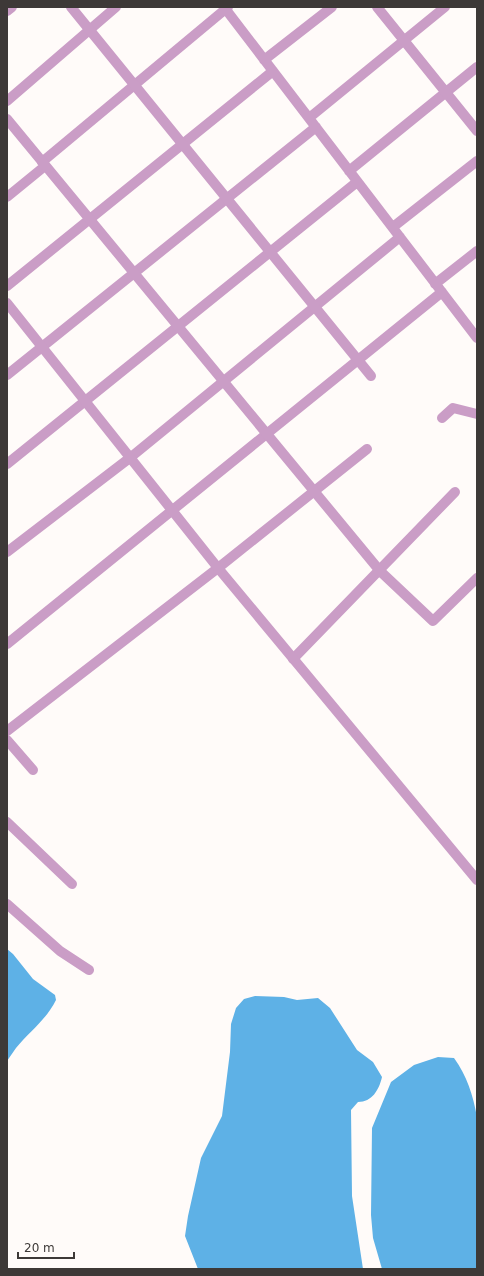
<svg xmlns="http://www.w3.org/2000/svg" width="484" height="1276" viewBox="0 0 484 1276" font-family="'DejaVu Sans',sans-serif">
<style>
.water{fill:#5eb1e6}
.lines{fill:none;stroke-linecap:round;stroke-linejoin:round}
.lane{stroke:#ca9dc6;stroke-width:10}
.street{stroke:#ca9dc6;stroke-width:10}
</style>
<rect width="100%" height="100%" fill="#fffbf9"/>
<path class="water" d="M7,949L13,954L33,979L55,995L56,1000C46,1020 30,1031 16,1048C13,1052 10,1057 7,1061Z
M255,996L284,997L297,1000L318,998L330,1008L357,1050L373,1062L382,1077C379,1090 372,1102 358,1102L351,1110L352,1196L363,1269H198L185,1236L188,1216L201,1158L222,1116L230,1052L231,1024L236,1008L244,999Z
M438,1057L454,1058C467,1076 473,1095 477,1117V1269H382L373,1238L371,1215L372,1128L391,1082L414,1065Z"/>
<g class="lines">
<path class="lane" d="M224,7L477,338
M7,11L12,7
M264,60L332,7
M7,101L116,7
M309,118L445,7
M42,162L228,7
M349,171L477,67
M7,197L45,166
M393,227L477,161
M435,284L477,251
M7,286L273,71
M7,375L316,127
M442,418L453,408L477,414
M7,464L357,182
M7,552L131,457L400,237
M380,571L433,621L477,578
M7,644L442,292
M293,659L455,492
M7,731L218,568L367,449
M7,822L72,884
M7,904L60,951L89,970"/>
<path class="street" d="M71,7L371,376
M377,7L477,131
M7,119L380,571
M7,303L218,568L477,880
M7,740L33,770"/>
</g>
<rect width="484" height="1276" fill="none" stroke="#3d3937" stroke-width="16"/>
<path d="M18 1252v6h56v-6" fill="none" stroke="#3d3937" stroke-width="2"/>
<text x="24" y="1252" font-size="12" fill="#3d3937" stroke="#fffbf9" stroke-width="3" paint-order="stroke">20 m</text>
</svg>
